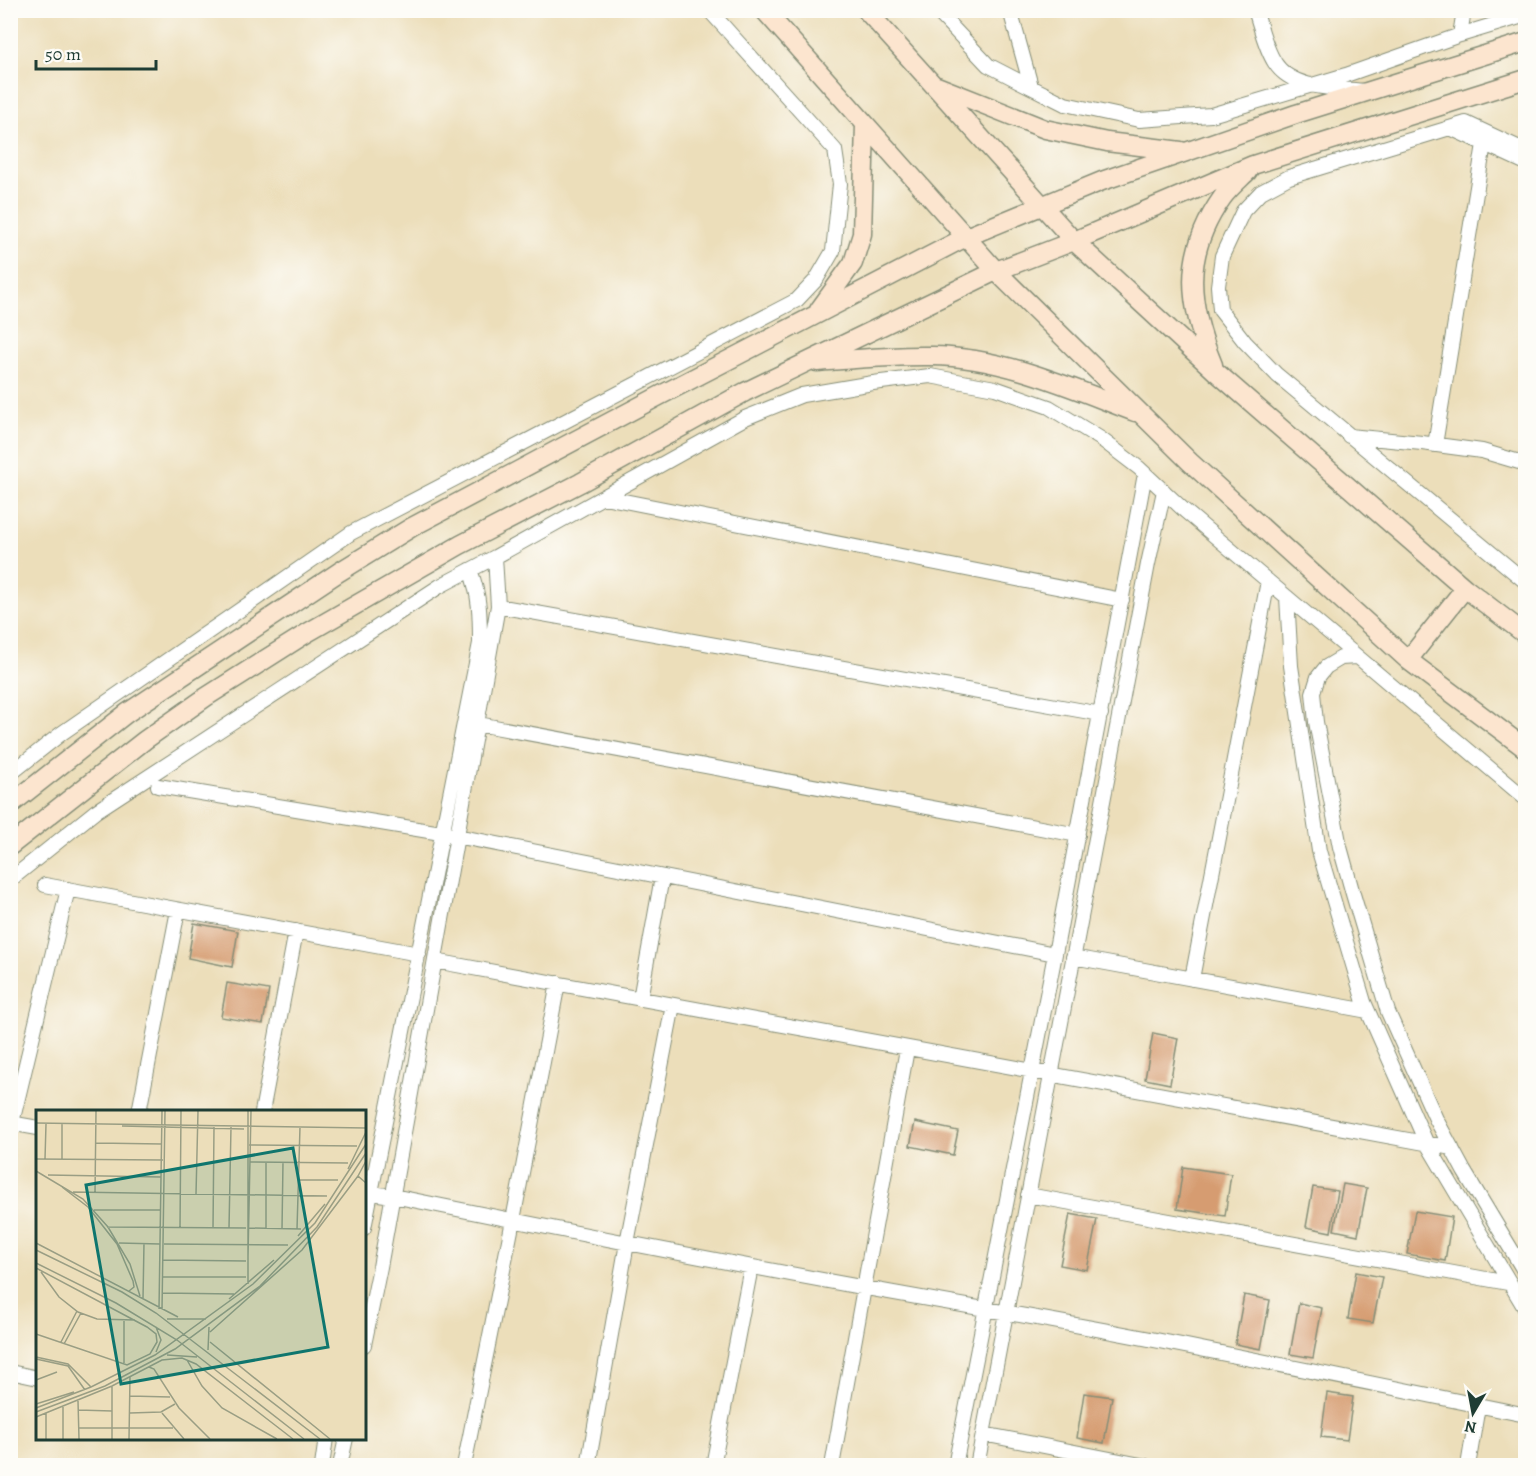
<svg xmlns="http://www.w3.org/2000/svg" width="1536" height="1476" viewBox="0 0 1536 1476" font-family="Alegreya,serif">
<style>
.building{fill:#d69c71}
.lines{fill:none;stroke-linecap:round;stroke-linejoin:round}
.minor-casing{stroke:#868e77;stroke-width:16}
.secondary-casing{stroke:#868e77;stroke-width:21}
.minor{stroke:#fff;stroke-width:14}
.secondary{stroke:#fce5cf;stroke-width:18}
.inset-road{fill:none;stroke:#9a9e84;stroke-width:1.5}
.view{fill:#0f766e;fill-opacity:0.15;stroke:#0f766e;stroke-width:3}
.inset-edge{fill:none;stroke:#1f3d34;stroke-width:3}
</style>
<rect width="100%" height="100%" fill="#fdfcf7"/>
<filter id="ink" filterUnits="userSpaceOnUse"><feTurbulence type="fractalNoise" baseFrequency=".0167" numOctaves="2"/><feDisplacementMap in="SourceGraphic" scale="12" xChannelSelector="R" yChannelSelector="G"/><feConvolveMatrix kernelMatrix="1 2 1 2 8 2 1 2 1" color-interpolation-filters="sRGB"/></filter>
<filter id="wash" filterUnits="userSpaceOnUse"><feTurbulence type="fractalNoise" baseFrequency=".008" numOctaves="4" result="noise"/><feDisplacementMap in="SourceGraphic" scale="24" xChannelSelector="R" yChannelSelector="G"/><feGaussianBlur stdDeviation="1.35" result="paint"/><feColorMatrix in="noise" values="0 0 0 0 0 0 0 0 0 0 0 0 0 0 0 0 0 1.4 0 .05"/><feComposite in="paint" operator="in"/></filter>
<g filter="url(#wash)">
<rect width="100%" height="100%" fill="#ecdeba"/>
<g id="blocks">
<path class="building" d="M194,923L238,931L232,967L188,958Z
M227,983L269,990L263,1024L221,1017Z
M1153,1033L1178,1038L1170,1084L1145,1079Z
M915,1122L958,1131L953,1155L910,1146Z
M1183,1167L1231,1174L1225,1216L1177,1209Z
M1343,1184L1367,1188L1358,1235L1334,1230Z
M1313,1187L1338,1191L1331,1232L1306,1227Z
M1415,1211L1452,1217L1445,1261L1407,1254Z
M1070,1214L1097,1219L1087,1270L1060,1265Z
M1356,1272L1382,1277L1373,1323L1348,1319Z
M1244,1295L1270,1300L1261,1349L1235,1344Z
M1299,1303L1322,1308L1313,1358L1290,1354Z
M1084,1393L1112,1397L1104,1443L1077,1438Z
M1327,1393L1353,1397L1347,1440L1321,1437Z"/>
</g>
</g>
<g filter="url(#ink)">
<use href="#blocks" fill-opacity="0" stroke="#868e77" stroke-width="1.5"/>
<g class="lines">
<g class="minor-casing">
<path id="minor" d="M936,10L988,65L1017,80L1065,104L1139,120L1211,115L1346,75L1460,35L1526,15
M1010,10L1031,86
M1255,10C1261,27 1265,48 1275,63C1292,90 1336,88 1365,91
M1460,35L1464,10
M1450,128L1526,163
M1526,151L1466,123L1289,177L1261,192L1243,211L1222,256L1218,286L1220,310L1245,342L1277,375L1526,582
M1349,436L1422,443L1482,451L1526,464
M1435,445L1484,144
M604,497L1122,600
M1287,597L1291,666L1319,851L1364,1002L1426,1142L1526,1310
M498,606L1101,714
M1357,657L1341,658L1326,667L1318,677L1313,693L1316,722L1340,847L1353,894L1388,1012L1436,1119L1464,1171L1526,1274
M478,724L1078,835
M10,774L62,733L351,533L797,300L816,280L833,251L840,184L835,150L709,10
M158,786L441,833L1055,954
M10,880L96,811L440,586L495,557L745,418L802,395L873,383L930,376L995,388L1049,407L1101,439L1139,468L1185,511L1526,799
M45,885L419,954
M1073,957L1368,1011
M435,961L1452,1148
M1192,979L1268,581
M640,999L662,877
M139,1112L178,910
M262,1112L296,931
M10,1123L38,1128
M10,1131L68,889
M364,1192L393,1196C598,1238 802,1278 1008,1313C1181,1343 1353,1380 1526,1415
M1028,1195L1508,1283
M364,1228L480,643C480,617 480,595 470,570
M364,1345L380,1267L498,606L495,557
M10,1372L38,1378
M983,1434L1146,1466
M322,1466L326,1438
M340,1466L346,1438
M464,1466L513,1220L558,983
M588,1466L627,1243L673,1005
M713,1466L751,1267
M832,1466L907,1049
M955,1466L1055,954L1145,474
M977,1466L1148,564L1164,491
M1468,1466L1478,1406"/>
</g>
<g class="secondary-casing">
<path id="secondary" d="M764,10L996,271L1190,462L1408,660L1526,749
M866,10L1074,241L1215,371L1465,588L1526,635
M937,86L1045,129L1107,142L1181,151
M819,310L853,263L862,234L865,124
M817,362C855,359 894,355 932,356C1003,357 1069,387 1135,412
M1213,365C1188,304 1182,255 1222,198C1229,188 1240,179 1248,171
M1408,660L1465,588
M10,805L127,713L339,572L412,527L659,396L966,237L1102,181L1296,114L1526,42
M10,846L145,740L206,697L307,633L460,545L580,483L745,392L996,271L1074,241L1253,165L1526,79"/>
</g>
<use href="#minor" class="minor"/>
<use href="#secondary" class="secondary"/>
</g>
</g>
<g transform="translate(36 1110)">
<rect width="330" height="330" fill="#ecdeba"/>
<path class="inset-road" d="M0,13L330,18M86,16L208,19M60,33L126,34M213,35L321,36M0,49L127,50M9,49L10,14M26,50V14M330,51L322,66L330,73M214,52L312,53M230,52V119M312,59L330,22M0,61L47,89L72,117L94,154L104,186M12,65L125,67M264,70H302M26,77L52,97L81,134L97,171L98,177L93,181M37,82L291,86M59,83L60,1M160,84L162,1M58,100H125M71,117L210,118M144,117L145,1M177,118L178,17M193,118L195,17M213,118L265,119M246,119L247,52M261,119L264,17M262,126L289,94M0,133L142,207M83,133L124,134M128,134L252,135M0,140L86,182L120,203L284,329M212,146L215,1M127,150L210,151M0,153L80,193L141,230L268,329M0,158L111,217L120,224L121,232L114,244L91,255L0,224M5,162L23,187L42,202L61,209L99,210M126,167H210M212,174V1M126,183L198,184M107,189L108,133M193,189L238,150M123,199L126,1M126,200L129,1M131,209H170M88,211V253M120,217L125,230L120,242M174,222L266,140L322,66M25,232L41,201M174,232L294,329M28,234L45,203M172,240L173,217M131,245L161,247M0,247L32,254L55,277M0,249L32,256L49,280M151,250L166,276L186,298L241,329M113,257L118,259L143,298L174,329M0,270L21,262M94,286L134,287M42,291L43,329M0,294L38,282M0,298L55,277L119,245L217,174L279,113L330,34M42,300L76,301M0,302L69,276L139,239L224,176L281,117L330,43M10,303V329M94,303L125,302L139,294M126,303L148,329M0,307L76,276L126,250L146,248L160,254L257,329M43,318H137M27,329V297M76,329V276M93,329L94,267"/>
<path class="view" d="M257,38L292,237L85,274L50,75Z"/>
<rect width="330" height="330" class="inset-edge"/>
</g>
<rect width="1536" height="1476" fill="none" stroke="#fdfcf7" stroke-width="36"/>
<g transform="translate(1473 1413) rotate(190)" stroke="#fdfcf7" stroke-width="4.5" paint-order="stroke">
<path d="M0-4.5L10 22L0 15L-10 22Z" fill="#1f3d34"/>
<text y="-9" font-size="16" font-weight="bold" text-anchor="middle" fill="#1f3d34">N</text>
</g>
<path d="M36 60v9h120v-9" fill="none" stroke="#1f3d34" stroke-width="3"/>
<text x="45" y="60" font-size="18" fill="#1f3d34" stroke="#fdfcf7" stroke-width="4.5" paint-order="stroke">50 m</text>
</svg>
